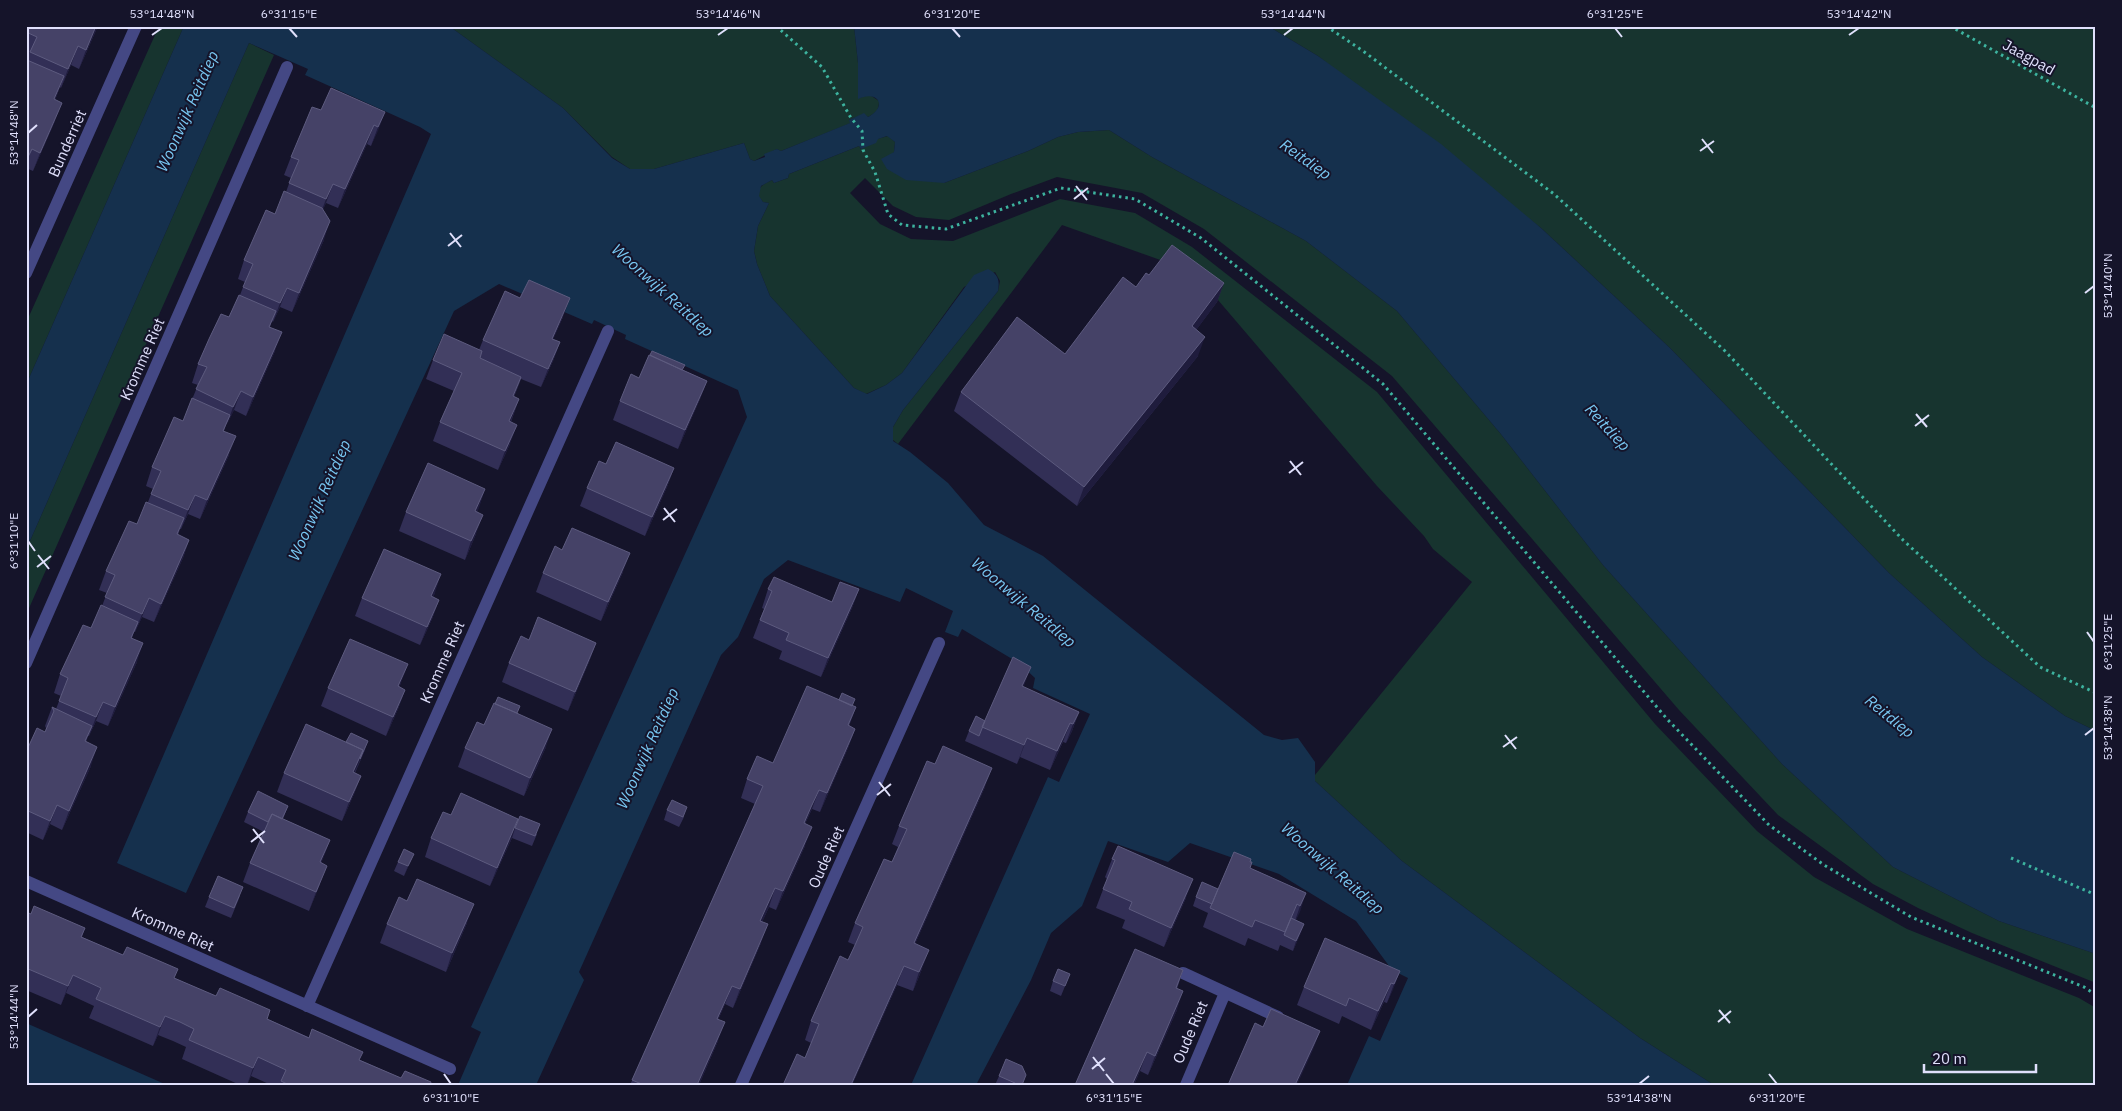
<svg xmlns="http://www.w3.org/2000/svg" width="2122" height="1111" viewBox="0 0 2122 1111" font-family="'IBM Plex Sans',sans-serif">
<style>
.green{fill:#17342f}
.water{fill:#15304d}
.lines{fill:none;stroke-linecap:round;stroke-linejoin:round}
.path{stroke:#3db39f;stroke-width:3;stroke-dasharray:2.5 4;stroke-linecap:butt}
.minor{stroke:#444884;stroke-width:12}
.wall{fill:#322f56}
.shaded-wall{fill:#1f1c3d}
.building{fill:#454267;stroke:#5d5b7f}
.ticks{fill:none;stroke:#e0e0fc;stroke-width:2}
.labels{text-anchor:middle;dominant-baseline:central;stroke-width:4;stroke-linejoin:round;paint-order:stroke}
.street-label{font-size:15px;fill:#e0e0fc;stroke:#15142a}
.water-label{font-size:16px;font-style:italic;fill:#78c7f2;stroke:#15142a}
.neatline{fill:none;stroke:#e0e0fc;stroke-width:2}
.ticks-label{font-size:12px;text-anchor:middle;fill:#e0e0fc}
</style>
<rect width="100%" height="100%" fill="#15142a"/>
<path class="green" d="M159,26H184L26,385V323Z
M449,26H854L858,63V98L870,95L879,101C879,110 876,113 868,117L864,114L849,120L851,123L781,151L777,149L754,161L750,159L744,143L654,169H630L612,157L563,108Z
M1268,26H2096V731L2065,716L1982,657L1889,573L1670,348L1541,228L1318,56Z
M249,43L274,55L26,615V550Z
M1109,130L1152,157L1306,241L1397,311L1500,433L1603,565L1782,764L1893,867L1999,921L2096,954V983L1972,933L1918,908L1873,884L1778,815L1679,710L1392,376L1204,229L1142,193L1057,177L1011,194L949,220L916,217L893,206L865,178L850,193L880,224L911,239L953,241L1060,199L1135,213L1192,247L1377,392L1655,724L1757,831L1814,877L1907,929L2079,998L2096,1008V1085H1714L1640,1038L1402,861L1315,781V775L1472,582L1433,549L1424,536L1377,486L1218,300L1166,262L1062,225L898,444L893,440V427L903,410L998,291L1000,281L995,272L964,287L902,373L886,385L866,394L854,388L770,296L757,264L754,251L758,226L769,203L763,202L758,196C758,186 764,184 772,180L774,183L788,178L789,174L859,146L861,149L877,139L888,136L895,142L894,152L891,155L944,183L1028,151L1058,137L1078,132Z"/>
<path class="water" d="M184,26H449L563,108L612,158L630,169H654L744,143L750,159L754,161L765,157L764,154L777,149L781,151L850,123L849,120L864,113L868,117C888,106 878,90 858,99V63L854,26H1268L1318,56L1441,144L1541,228L1670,348L1889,573L1982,657L2065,716L2096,731V954L1999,921L1893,867L1782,764L1603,565L1500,433L1397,311L1306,241L1152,157L1109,130L1078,132L1058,137L1028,151L944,183L906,180L887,169L881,159L894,152L895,142L887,136L878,139L876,143L861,149L859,146L789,174L788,178L774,183L772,180L761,186L759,196L763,202L769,203L758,226L754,251L757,264L770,296L854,388L867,394L886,385L902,373L974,275L988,269C998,274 1000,280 998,291L903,410L893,427V441L910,452L948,483L984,525L1043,556L1264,735L1282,740L1298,738L1315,762V781L1402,861L1640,1038L1714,1085H1347L1369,1036L1380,1041L1408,978L1392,970L1356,921L1279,874L1190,843L1168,862L1108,841L1082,906L1051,933L1031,980L976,1085H911L1048,777L1059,782L1090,714L1033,688L1035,678L1019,663L962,629L958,637L945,632L953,611L906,588L900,602L788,560L764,579L738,637L721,655L579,972L584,980L536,1085H458L481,1032L471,1027L747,417L738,390L625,339L626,335L594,320L592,324L499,284L454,311L186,893L117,863L431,134L420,127L305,75L308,69L249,43L26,550V385Z
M26,1023L167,1085H26Z"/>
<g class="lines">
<path class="path" d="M776,26L822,67L851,118L862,131L863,150L875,172L888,214L902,225L946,229L1061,188L1135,199L1201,238L1383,384L1667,719L1769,825L1824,865L1911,917L2084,987L2096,995
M1326,26L1363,51L1554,194L1725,351L1903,540L2040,667L2096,693
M1950,26L2096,108
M2011,858L2096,895"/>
<path class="minor" d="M26,273L136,26
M26,663L287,67
M26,881L450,1069
M1183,973L1278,1017
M307,1006L608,331
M741,1085L939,643
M1186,1085L1225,993"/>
</g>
<path class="wall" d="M26,26H98L79,69L71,65L61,88L60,87L55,100V121L33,171L26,168V61L28,60L29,55L26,54Z
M321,110L385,112L371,146L367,144L338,208L326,203L323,209L324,240L292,312L280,307L273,322L272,321L270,327L275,351L246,416L234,410L226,425L224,431L229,455L200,519L188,514L181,529H180L178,535L189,540L183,558L154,622L142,617L135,632H134L132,638L137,662L108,726L96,721L89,736H88L86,742L91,766L62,830L50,824L43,840L26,832V752L45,732L46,728L45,726L52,707L56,709L61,696L54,693L60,674L91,628L102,606L107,593L99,590L106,571L137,524L148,502L153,489L146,486L152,467L183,421L198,385L192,383L198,364L229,317L240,295L245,282L238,279L244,260L275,214L286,192L291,178L284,175L291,157Z
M1149,275L1224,283L1217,302L1196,330L1198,356L1077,506L954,411L961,392L1065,354Z
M520,298L563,317L553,339L560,342L553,361L541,387L521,379L514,397L519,399L511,422L510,444L498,470L433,441L440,422L454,391L426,379L433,360L479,350L483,340Z
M683,370L707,381L700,399L678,449L613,420L620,401L639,378Z
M674,468L667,487L645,536L580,506L587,488Z
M485,489L477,512L476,534L465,560L399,531L406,512Z
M623,572L601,621L536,592L543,573Z
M768,589L832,602L859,589L852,608L821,677L779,659L782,651L753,638L764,609L762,608Z
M435,593L433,597L439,600L432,619L420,645L355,616L362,598Z
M529,640L596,643L589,662L568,711L502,682L509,663Z
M401,683L399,687L405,690L398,709L386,736L321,706L328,688Z
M1023,687L1079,712L1072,731L1066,743L1063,742L1050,770L1020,757L1017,764L965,741L969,731L985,721Z
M495,704L518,713L546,747L524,796L458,767L465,748L484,725Z
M853,706L856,707L849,726L855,729L848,748L820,812L812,809L805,824V846L776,910L769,907L762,922L761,943L733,1008L725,1004L718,1020V1041L699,1085H630L755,804L741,798L747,779L773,763Z
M365,750L355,773L361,776L354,794L342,821L277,792L284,773Z
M985,787L915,944L922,969L913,991L897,985L852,1085H783L805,1058L811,1043L805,1040L811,1021L848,960L855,945L848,942L855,923L892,862L898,847L892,844L899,826Z
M288,806L283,819L330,840L321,863L320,884L309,911L243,882L250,863L264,832L244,822L248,812Z
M667,810L684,817L679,827L664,820Z
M451,815L518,819L512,838L490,886L425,857L431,838Z
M515,828L537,834L532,846L512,838Z
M414,854L404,876L394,871L398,862Z
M1112,859L1186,898L1164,947L1122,928L1125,920L1096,908L1107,879L1105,877Z
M1250,862V868L1306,893L1296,920L1304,924L1293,951L1280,945L1278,951L1248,938L1245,946L1203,927L1208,913L1193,906L1196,897L1218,889Z
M240,896L231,918L205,907L209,897Z
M407,901L467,923L446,972L380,943L387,924Z
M26,912L31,914L85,928L82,937L401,1078L430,1085H271L251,1076L247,1085H240L182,1059L186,1047L173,1041L158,1035L153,1046L89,1018L94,1006L66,993L61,1005L26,990Z
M1183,970L1177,989V1010L1148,1075L1140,1071L1134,1085H1075Z
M1400,971L1387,1003L1384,1002L1371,1030L1342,1016L1339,1024L1297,1005L1304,987Z
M1070,974L1061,996L1050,991L1053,981Z
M999,1076L1023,1085H995Z"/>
<path class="shaded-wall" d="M96,26H98L79,69L86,50Z
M78,46L71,65L61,88L68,69Z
M64,76L57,95L47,118L54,99Z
M62,103L55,121L33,171L40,153Z
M385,112L378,131L371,146L378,127Z
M374,125L367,144L338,208L345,189Z
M333,184L326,203L319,218L326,199Z
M330,221L324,240L292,312L299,293Z
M1224,283L1217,302L1185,345L1192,326Z
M287,288L280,307L273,322L280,303Z
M570,298L563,317L545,358L552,339Z
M282,332L275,351L246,416L253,397Z
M1205,337L1198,356L1077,506L1084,487Z
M560,342L553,361L541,387L548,369Z
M521,377L514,396L506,415L513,396Z
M707,381L700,399L678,449L685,430Z
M241,391L234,410L227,425L233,407Z
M519,399L512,418L502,440L509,421Z
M517,425L510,444L498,470L505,451Z
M236,436L229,455L200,519L207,500Z
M674,468L667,487L645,536L652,517Z
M485,489L479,508L469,530L475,511Z
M195,495L188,514L181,529L188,510Z
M483,515L476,534L465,560L471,541Z
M189,540L183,558L154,622L161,604Z
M630,553L623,572L601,621L608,602Z
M441,574L435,593L425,615L431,596Z
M859,589L852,608L821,677L828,658Z
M149,598L142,617L135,632L142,614Z
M439,600L432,619L420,645L427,627Z
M143,643L137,662L108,726L115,707Z
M596,643L589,662L568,711L575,692Z
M408,664L401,683L391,705L398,686Z
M1031,667L1024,686L1015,705L1022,686Z
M405,690L398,709L386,736L393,717Z
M103,702L96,721L89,736L96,717Z
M1079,712L1072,731L1066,743L1073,724Z
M1070,723L1063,742L1050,770L1057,751Z
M552,729L546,747L524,796L530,778Z
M855,729L848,748L820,812L827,793Z
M1027,738L1020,757L1017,764L1024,745Z
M368,741L365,750L346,791L353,772Z
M97,747L91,766L62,830L69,811Z
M992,768L985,787L907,962L914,943Z
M361,776L354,794L342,821L349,802Z
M819,790L812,809L804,825V823Z
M57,805L50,824L43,840L50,821Z
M518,819L512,838L490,886L497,868Z
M812,827L805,846L776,910L783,891Z
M330,840L323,859L313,881L320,862Z
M414,854L410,863L404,876L408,866Z
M327,866L320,884L309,911L316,892Z
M1193,879L1186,898L1164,947L1171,928Z
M775,888L769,907L754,940L760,921Z
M1306,893L1300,912L1294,924L1300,906Z
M474,904L467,923L446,972L452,953Z
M768,924L761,943L733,1008L740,989Z
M1304,924L1301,933L1293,951L1296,941Z
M929,950L922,969L913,991L919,972Z
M904,966L897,985L852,1085H851Z
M1400,971L1393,990L1387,1003L1394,984Z
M73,975L66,993L61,1005L68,986Z
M1391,983L1384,1002L1371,1030L1378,1011Z
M732,986L725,1004L710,1038L717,1019Z
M1183,991L1177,1010L1148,1075L1155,1056Z
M165,1016L158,1035L153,1046L160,1027Z
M725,1022L718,1041L699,1085H697Z
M1320,1031L1313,1050L1297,1085H1295Z
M1147,1052L1140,1071L1134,1085H1132Z
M258,1057L251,1076L247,1085L253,1068Z"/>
<path class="building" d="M26,26H96L86,50L78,46L68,69L30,52L37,37L26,32Z
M27,60L64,76L54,99L62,103L40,153L32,149L26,161Z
M331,88L385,112L378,127L374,125L345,189L333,184L326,199L289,183L299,160L291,157L312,107L321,110Z
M284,191L322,208L330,221L299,293L287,288L280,303L243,287L253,264L244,260L266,210L275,214Z
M1172,245L1224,283L1192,326L1205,337L1084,487L961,392L1017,317L1065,354L1123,277L1136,287L1146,273L1149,275Z
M529,280L570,298L552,339L560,342L548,369L483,340L505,291L520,298Z
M239,295L276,311L269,327L282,332L253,397L241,391L233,407L196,389L207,367L198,364L209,339L221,314L229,317Z
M444,334L482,351L480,358L521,377L513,396L519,399L509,421L517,425L505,451L440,422L462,373L433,360Z
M652,351L685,365L682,370L650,355Z
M649,355L707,381L685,430L620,401L631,374L639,378Z
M192,398L230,415L223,431L236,436L207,500L195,495L188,510L151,494L161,471L152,467L174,417L183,421Z
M616,442L674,468L652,517L587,488L599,461L606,464Z
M428,463L485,489L475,511L483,515L471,541L406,512Z
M146,502L184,518L177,534L189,540L161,604L149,598L142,614L105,597L115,575L106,571L129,521L137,524Z
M572,528L630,553L608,602L543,573L555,546L562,550Z
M384,549L441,574L431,596L439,600L427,627L362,598Z
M774,577L832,602L840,582L859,589L828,658L786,640L789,633L760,620L772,591L768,589Z
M101,605L138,622L131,638L143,643L115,707L103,702L96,717L59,701L68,678L60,674L83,625L91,628Z
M538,617L596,643L575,692L509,663L521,636L529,640Z
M350,639L408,664L398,686L405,690L393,717L328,688Z
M1013,657L1031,667L1022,686L1079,712L1073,724L1070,723L1057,751L1027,738L1024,745L982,727Z
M807,686L856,707L848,725L855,729L827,793L819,790L811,807L804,823L812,827L783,891L775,888L760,921L768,924L740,989L732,986L717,1019L725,1022L697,1085H691L689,1084L688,1085H644L632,1080L763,786L747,779L757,756L773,763Z
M842,693L855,699L852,706L839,700Z
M498,697L520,706L517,713L495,704Z
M494,703L552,729L530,778L465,748L477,722L484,725Z
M52,707L92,726L85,741L97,747L69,811L57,805L50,821L26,810V752L37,728L45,732L54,711Z
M976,716L985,721L979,736L969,731Z
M306,724L363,750L353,772L361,776L349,802L284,773Z
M351,733L368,741L360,759L363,750L346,742Z
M943,746L992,768L914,943L929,950L919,972L904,966L851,1085H783L797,1054L805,1058L819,1024L811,1021L840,956L848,960L856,943L863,927L855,923L884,859L892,862L907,829L899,826L927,761L935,764Z
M258,791L288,806L282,819L272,814L268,822L248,812Z
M461,793L518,819L497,868L431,838L443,812L451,815Z
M672,800L687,807L683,817L667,810Z
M272,814L330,840L320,862L327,866L316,892L250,863Z
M520,816L540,824L535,836L515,828Z
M1118,846L1193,879L1171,928L1129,909L1132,902L1103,889L1115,860L1112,859Z
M404,849L414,854L408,866L398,862Z
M1234,852L1251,859L1250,862H1252L1250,868L1306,893L1300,906L1297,904L1285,932L1255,920L1252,927L1210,908Z
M218,876L243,887L234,908L209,897Z
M417,879L474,904L452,953L387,924L399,897L407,901Z
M1202,882L1218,889L1212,904L1196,897Z
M34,906L85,928L81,937L123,955L127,947L178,969L174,978L216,996L220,988L270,1010L267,1019L309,1038L312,1029L363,1052L359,1060L401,1078L405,1071L431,1082L430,1085H289L281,1081L286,1070L258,1057L253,1068L189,1040L194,1029L180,1022L165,1016L160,1027L96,999L101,988L73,975L68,986L26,968V912L31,914Z
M1291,918L1304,924L1296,941L1284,935Z
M1325,938L1400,971L1394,984L1391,983L1378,1011L1349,998L1346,1006L1304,987Z
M1135,949L1183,970L1176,988L1183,991L1155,1056L1147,1052L1132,1085H1075Z
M1058,969L1070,974L1065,986L1053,981Z
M1271,1009L1320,1031L1295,1085H1228L1255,1023L1263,1027Z
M1006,1059L1022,1066L1026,1075L1022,1085H1014L1015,1083L999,1076Z"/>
<path class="ticks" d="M289,28L297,37M952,28L960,37M1615,28L1622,37M152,35L162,28M718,35L728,28M1284,35L1293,28M1849,35L1859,28M28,133L37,125M1702,139L1713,153M1700,151L1714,141M1076,186L1087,200M1074,199L1088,188M450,233L461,247M448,246L462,235M2085,293L2094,286M1916,414L1927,427M1915,426L1929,415M1290,461L1301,475M1289,473L1303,462M664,508L675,522M663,520L677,509M28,541L35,551M38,555L49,569M37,567L51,556M2087,632L2094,642M1505,735L1516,749M2085,735L2094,728M1503,747L1517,737M879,782L890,796M877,795L891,784M253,829L264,843M251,842L265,831M1719,1010L1730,1023M28,1017L37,1009M1718,1022L1731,1011M1093,1057L1104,1071M1092,1069L1105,1058M444,1074L451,1084M1106,1074L1114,1084M1769,1074L1777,1084M1639,1084L1649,1076"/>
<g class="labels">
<g class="street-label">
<text transform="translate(2029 57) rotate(29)">Jaagpad</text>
<text transform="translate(67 143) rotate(-66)">Bunderriet</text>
<text transform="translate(142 359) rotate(-66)">Kromme Riet</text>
<text transform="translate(442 662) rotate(-66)">Kromme Riet</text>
<text transform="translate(826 857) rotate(-66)">Oude Riet</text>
<text transform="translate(173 929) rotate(24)">Kromme Riet</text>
<text transform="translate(1190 1032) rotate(-67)">Oude Riet</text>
</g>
<g class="water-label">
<text transform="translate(187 111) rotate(-66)">Woonwijk Reitdiep</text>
<text transform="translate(1306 159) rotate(35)">Reitdiep</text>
<text transform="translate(663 290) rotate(42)">Woonwijk Reitdiep</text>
<text transform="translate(1608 427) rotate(47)">Reitdiep</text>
<text transform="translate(319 500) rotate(-66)">Woonwijk Reitdiep</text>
<text transform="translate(1024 602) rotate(40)">Woonwijk Reitdiep</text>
<text transform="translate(1890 716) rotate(39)">Reitdiep</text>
<text transform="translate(647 748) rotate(-66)">Woonwijk Reitdiep</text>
<text transform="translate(1333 868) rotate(41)">Woonwijk Reitdiep</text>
</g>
</g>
<rect width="2122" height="1111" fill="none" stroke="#15142a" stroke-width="55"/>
<path d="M1924 1064v8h112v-8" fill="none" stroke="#e0e0fc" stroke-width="2.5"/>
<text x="1932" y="1064" font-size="15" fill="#e0e0fc" stroke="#15142a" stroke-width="4" paint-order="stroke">20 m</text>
<rect x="28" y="28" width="2066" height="1056" class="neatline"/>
<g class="ticks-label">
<text x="162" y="18">53°14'48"N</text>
<text x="289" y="18">6°31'15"E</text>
<text x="728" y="18">53°14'46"N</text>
<text x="952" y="18">6°31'20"E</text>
<text x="1293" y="18">53°14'44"N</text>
<text x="1615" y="18">6°31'25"E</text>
<text x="1859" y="18">53°14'42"N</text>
<text transform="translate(14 133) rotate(-90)" y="4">53°14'48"N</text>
<text transform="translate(2108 286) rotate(-90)" y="4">53°14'40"N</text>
<text transform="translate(14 541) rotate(-90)" y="4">6°31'10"E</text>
<text transform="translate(2108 642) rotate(-90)" y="4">6°31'25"E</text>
<text transform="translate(2108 728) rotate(-90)" y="4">53°14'38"N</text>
<text transform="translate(14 1017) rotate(-90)" y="4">53°14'44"N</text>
<text x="451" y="1102">6°31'10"E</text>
<text x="1114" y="1102">6°31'15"E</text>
<text x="1639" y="1102">53°14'38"N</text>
<text x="1777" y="1102">6°31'20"E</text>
</g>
</svg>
